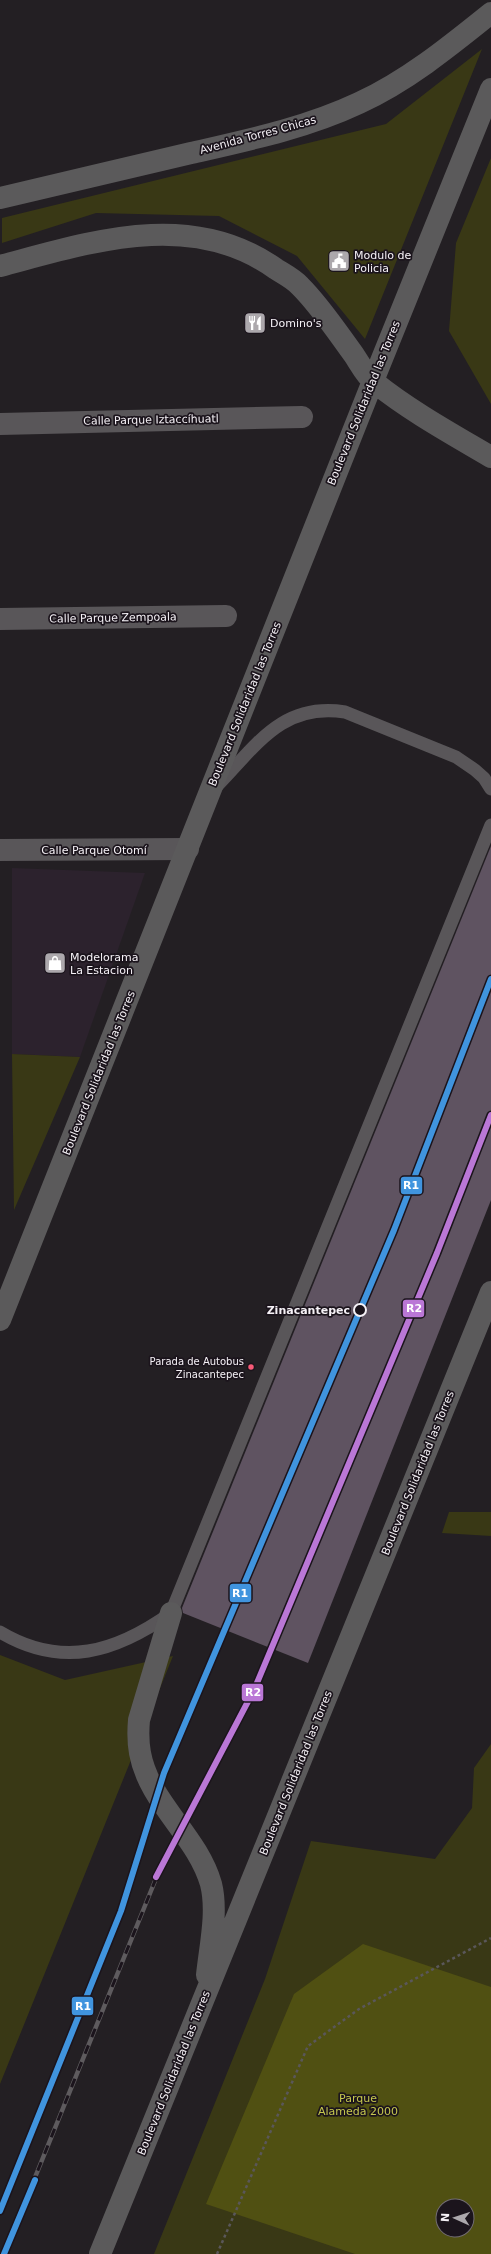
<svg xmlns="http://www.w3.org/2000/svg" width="491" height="2254" viewBox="0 0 491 2254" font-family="'DejaVu Sans',sans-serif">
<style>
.built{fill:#2c222d}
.green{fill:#393815;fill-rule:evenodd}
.forest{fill:#505012;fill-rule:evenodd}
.building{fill:#5f5361}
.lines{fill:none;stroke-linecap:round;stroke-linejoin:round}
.path{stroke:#5a575a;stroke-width:2.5;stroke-dasharray:3 3;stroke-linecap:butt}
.lane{stroke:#595659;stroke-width:13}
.street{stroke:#595659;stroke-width:22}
.secondary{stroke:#5b5a5b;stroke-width:22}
.rail-casing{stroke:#5e5b5e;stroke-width:4.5}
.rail{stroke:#1b141c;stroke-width:3;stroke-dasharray:9;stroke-linecap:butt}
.rail-1-casing{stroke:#1b141c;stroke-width:9}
.rail-2-casing{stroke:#1b141c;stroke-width:9}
.rail-1{stroke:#4094de;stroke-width:6}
.rail-2{stroke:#ba77d6;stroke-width:6}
.stop-dot{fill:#1b141c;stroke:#f5f1f6;stroke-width:2}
.bus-dot{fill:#f75a77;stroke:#1b141c;stroke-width:1.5}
.labels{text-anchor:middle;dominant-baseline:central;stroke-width:3.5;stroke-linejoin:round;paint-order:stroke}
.bus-label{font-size:10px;fill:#f5f1f6;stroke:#1b141c;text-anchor:end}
.street-label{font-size:11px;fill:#f5f1f6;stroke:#1b141c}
.poi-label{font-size:11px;fill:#f5f1f6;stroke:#1b141c;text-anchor:start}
.stop-label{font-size:11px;font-weight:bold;fill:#f5f1f6;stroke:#1b141c;text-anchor:end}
.park-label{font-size:11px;fill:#c6c84f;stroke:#1b141c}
.line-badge{stroke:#1b141c;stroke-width:1.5}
.badge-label{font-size:11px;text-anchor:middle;font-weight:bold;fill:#fff}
</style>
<rect width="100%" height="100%" fill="#231f23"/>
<path class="built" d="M12,868L145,873L80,1057L12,1054Z"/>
<path class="green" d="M482,49L365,339L297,256L219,216L96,213L2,243V218L386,124Z
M491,158V404L449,331L456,243Z
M12,1054L80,1057L14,1210Z
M449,1512H491V1536L442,1533Z
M0,1655L65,1680L173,1656L0,2084Z
M491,1744V2254H154L265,1979L311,1841L435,1859L472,1808L474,1768ZM443,2206H467V2230H443Z"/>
<path class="forest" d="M363,1944L491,1987V2254H355L206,2204L294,1994ZM443,2206H467V2230H443Z"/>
<path class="building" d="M491,846V1200L308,1663L183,1613L182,1608Z"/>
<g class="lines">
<path class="path" d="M217,2254L308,2046L359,2009L491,1938"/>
<path class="lane" d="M217,786C256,746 282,702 345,712L456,757L475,770L484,778L491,789
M0,1632C62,1669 116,1652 171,1613L491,825"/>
<path class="street" d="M0,424L302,417
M0,619L226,616
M0,850L188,849"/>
<path class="secondary" d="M0,198C64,183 127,168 191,153C248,140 306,128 359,103C407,81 450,46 491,13
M0,266C91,242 191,208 276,269C284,274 294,279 300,286C321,307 337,332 354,355C360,364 366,376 374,382C410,411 452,434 491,457
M0,1320L373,381L491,89
M171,1613L139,1720C138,1731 138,1742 140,1753C149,1803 197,1835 211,1884C218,1912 210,1946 207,1975
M100,2254L491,1292"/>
<g class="rail-casing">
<path id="rail" d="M0,2211L121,1911L164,1773L394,1230
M4,2254L157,1876L254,1690L437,1253"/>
</g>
<use href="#rail" class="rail"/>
<g class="rail-1-casing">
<path id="rail-1" d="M0,2211L121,1911L164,1773L394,1230L491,979
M4,2254L35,2180"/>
</g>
<g class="rail-2-casing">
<path id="rail-2" d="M156,1877L254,1690L437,1253L491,1115"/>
</g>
<use href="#rail-1" class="rail-1"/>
<use href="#rail-2" class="rail-2"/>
</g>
<defs>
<g id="civic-square" transform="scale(1.15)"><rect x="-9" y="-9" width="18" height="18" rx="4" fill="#aca8ac" stroke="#1b141c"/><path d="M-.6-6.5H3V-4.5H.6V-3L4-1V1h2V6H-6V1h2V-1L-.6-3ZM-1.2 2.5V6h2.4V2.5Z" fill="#fff"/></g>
<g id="restaurant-square" transform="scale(1.15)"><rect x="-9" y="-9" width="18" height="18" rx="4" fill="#aca8ac" stroke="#1b141c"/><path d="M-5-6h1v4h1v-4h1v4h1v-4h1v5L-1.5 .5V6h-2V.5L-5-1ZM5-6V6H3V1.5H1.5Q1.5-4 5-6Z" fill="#fff"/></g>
<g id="shop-square" transform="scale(1.15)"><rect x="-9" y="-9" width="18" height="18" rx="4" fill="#aca8ac" stroke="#1b141c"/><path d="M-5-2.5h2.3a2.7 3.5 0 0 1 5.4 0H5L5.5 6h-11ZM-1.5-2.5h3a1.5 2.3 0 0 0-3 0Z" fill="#fff"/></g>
</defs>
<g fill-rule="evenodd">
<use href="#civic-square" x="339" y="261"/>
<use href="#restaurant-square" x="255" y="323"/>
<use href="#shop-square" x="55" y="963"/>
</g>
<circle class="stop-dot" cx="360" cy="1310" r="6"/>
<circle class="bus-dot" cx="251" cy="1367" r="3.5"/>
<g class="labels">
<g class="bus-label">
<text x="244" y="1361">Parada de Autobus<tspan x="244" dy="13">Zinacantepec</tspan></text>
</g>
<g class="street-label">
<text transform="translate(258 135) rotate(-15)">Avenida Torres Chicas</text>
<text transform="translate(364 403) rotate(-68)">Boulevard Solidaridad las Torres</text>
<text transform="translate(151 420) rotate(-1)">Calle Parque Iztaccíhuatl</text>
<text transform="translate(113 618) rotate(-1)">Calle Parque Zempoala</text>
<text transform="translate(245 704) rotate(-68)">Boulevard Solidaridad las Torres</text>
<text x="94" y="850">Calle Parque Otomí</text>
<text transform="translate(99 1073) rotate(-68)">Boulevard Solidaridad las Torres</text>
<text transform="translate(418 1473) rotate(-68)">Boulevard Solidaridad las Torres</text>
<text transform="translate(296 1773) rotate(-68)">Boulevard Solidaridad las Torres</text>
<text transform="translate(174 2073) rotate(-68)">Boulevard Solidaridad las Torres</text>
</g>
<g class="poi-label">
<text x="354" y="255">Modulo de<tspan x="354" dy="13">Policia</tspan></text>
<text x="270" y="323">Domino's</text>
<text x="70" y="957">Modelorama<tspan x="70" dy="13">La Estacion</tspan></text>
</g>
<g class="stop-label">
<text x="350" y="1310">Zinacantepec</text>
</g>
<g class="park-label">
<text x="358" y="2098">Parque<tspan x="358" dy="13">Alameda 2000</tspan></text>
</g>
</g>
<g class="line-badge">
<rect x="400" y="1176" width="23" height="19" rx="4" fill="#4094de"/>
<rect x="402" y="1299" width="23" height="19" rx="4" fill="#ba77d6"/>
<rect x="229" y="1583" width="23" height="20" rx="4" fill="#4094de"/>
<rect x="241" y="1683" width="23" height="19" rx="4" fill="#ba77d6"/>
<rect x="71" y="1996" width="23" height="20" rx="4" fill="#4094de"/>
</g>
<g class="badge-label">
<text x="411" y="1189">R1</text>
<text x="414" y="1312">R2</text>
<text x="240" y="1597">R1</text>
<text x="253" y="1696">R2</text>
<text x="83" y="2010">R1</text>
</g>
<g transform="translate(455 2218) rotate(273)"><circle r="19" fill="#1b141c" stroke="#726c73"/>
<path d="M0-3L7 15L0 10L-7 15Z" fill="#aca8ac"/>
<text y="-6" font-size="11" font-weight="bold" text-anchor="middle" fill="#f5f1f6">N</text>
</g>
</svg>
